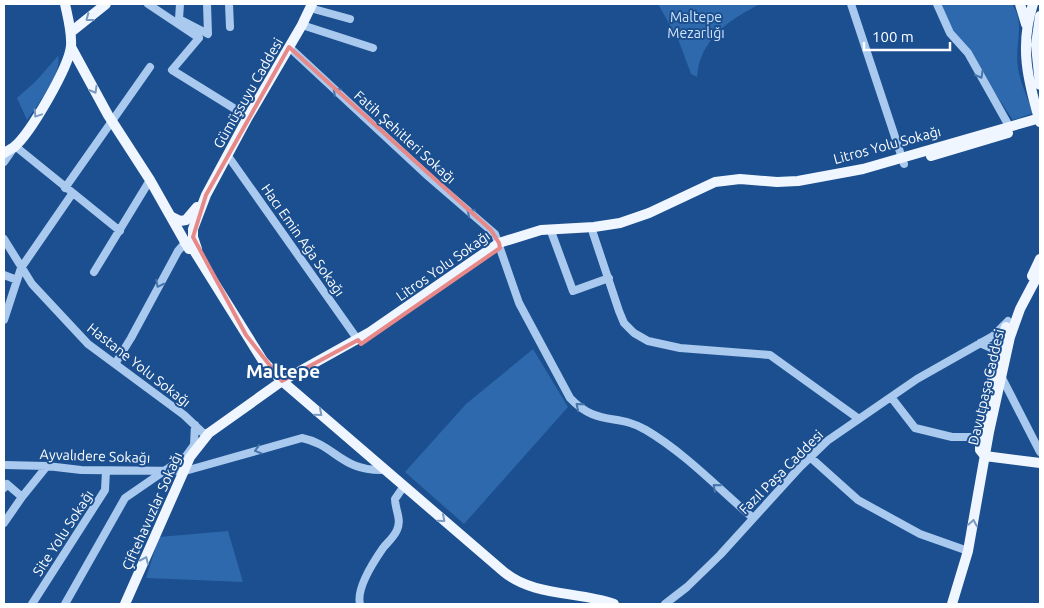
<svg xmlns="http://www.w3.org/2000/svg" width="1044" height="608" viewBox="0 0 1044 608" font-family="Ubuntu,sans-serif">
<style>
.green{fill:#2e69ad}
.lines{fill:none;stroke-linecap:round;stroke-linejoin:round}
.minor{stroke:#a9c9ee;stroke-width:8}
.major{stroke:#f0f6ff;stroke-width:10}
.oneway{stroke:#7b9ac1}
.oneway2{stroke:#4674ac}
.marked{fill:none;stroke:#e88989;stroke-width:4;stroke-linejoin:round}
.labels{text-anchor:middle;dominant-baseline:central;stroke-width:4;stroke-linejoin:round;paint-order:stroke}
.park-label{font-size:14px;fill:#cfe3fa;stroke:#1b4f8f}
.street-label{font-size:14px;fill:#fff;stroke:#1b4f8f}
.district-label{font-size:19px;font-weight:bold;fill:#fff;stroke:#1b4f8f}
</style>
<rect width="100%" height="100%" fill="#1b4f8f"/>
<path class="green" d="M658,4H760C729,20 700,39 697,77L691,74L678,39Z
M935,4H1012C1026,24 1014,45 1018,68C1020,83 1028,98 1033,113L1013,120Z
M58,56C63,72 36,107 27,120L17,98L36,81Z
M533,349L568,407L464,524L405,472L466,404Z
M228,531L243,582L146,578L159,537Z"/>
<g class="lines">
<path class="minor" d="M148,4L199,38L172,70L248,117
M229,4L230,27
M851,4L904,164
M937,4L950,33L968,53L1009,126
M310,8L350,19
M179,19L208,34L207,4
M176,22L179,19L180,4
M302,25L373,48
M289,47L429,177L495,234L519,303L570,398C597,427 618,413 646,430C685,453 719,489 753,518
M228,156L358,340
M4,162L15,146L120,231
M65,188L150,67
M593,233L619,311L624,323L634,333L648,341L680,348L770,355L859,419
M552,234L573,291L609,278
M4,239L32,284L88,344L184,415L203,433H209
M94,272L150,180
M4,275L17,280
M4,320L21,268L72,194
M980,343L998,351
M115,364L131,338L178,251L185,243
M1001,376L1040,452
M891,397L915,428L952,437H980
M810,457L858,500L920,534L968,551
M4,465L47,466L81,470L185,471L302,438C336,445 341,472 385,470
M4,488L7,484L22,497L4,523
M22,497L47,466
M32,604L105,490L106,471
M65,604L125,498L186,456L194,445L195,425
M360,604C356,588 374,561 383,548C388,542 394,537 397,530C402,519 395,510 395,499L404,486
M665,604L687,587L720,555L800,467L827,441L917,379L993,336L1008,321"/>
<path class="major" d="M1020,4L1026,24
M1033,4C1019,46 1028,81 1040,122
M1040,16L1036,45L1040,85
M71,32L106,4
M71,47L108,115L150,180L189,249
M4,153C7,151 11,149 14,147C30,134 69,67 71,46C72,32 68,18 65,4
M931,156L1008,133
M172,217L180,221L186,220L197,207
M185,243L189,244L195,252L263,361L282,381L504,572C534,597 579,591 614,604
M197,249L193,237V229L206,195L248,117L302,25L312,4
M1032,276L1040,259
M984,455L980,450V437L998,351L1006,327
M985,456L1040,463
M125,604L190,457L209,433L282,381L370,332L499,243L541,230L594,227L620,223L649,213L715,182L740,179L777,182L798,181L863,169L1040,118
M952,604L968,551L989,432L1010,337L1020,309L1040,271"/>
</g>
<defs><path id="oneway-chevron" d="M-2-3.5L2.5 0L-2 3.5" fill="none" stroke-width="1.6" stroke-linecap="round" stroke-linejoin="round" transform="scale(1.25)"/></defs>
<g class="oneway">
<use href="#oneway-chevron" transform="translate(89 18) rotate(143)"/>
<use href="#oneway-chevron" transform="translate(94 90) rotate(60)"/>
<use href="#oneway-chevron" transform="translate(37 114) rotate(124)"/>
<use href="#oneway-chevron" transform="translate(319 413) rotate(41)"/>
<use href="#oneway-chevron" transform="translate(442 519) rotate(41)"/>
<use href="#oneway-chevron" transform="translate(973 523) rotate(-80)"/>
<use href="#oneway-chevron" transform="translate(145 560) rotate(-66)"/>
</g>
<g class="oneway2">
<use href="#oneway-chevron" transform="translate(980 75) rotate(60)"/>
<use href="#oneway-chevron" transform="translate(336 91) rotate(-137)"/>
<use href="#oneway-chevron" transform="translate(470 212) rotate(-140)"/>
<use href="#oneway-chevron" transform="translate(159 284) rotate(117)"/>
<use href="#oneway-chevron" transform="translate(579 406) rotate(-140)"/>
<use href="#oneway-chevron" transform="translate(258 450) rotate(163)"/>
<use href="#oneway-chevron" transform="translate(716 487) rotate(-139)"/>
</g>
<path class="marked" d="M289,47L491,230L499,243L500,248L361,344L358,340L282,381L246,335L193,237L206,195Z"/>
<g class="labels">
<g class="park-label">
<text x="696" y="17">Maltepe<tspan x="696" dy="16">Mezarlığı</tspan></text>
</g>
<g class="street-label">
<text transform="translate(248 93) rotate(-60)">Gümüşsuyu Caddesi</text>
<text transform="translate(405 137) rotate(42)">Fatih Şehitleri Sokağı</text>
<text transform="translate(887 145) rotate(-15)">Litros Yolu Sokağı</text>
<text transform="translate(303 240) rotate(55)">Hacı Emin Ağa Sokağı</text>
<text transform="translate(443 266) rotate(-35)">Litros Yolu Sokağı</text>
<text transform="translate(139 365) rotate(38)">Hastane Yolu Sokağı</text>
<text transform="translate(986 387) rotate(-77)">Davutpaşa Caddesi</text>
<text transform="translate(95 456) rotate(2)">Ayvalıdere Sokağı</text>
<text transform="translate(781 472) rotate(-45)">Fazıl Paşa Caddesi</text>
<text transform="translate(152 511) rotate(-66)">Çiftehavuzlar Sokağı</text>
<text transform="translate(63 533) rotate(-57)">Site Yolu Sokağı</text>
</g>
<g class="district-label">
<text x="283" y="371">Maltepe</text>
</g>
</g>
<rect width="1044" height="608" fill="none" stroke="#ffffff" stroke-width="10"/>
<path d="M864 42v8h86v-8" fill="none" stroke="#ffffff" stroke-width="2.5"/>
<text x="872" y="42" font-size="15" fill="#ffffff" stroke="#1b4f8f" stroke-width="4" paint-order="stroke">100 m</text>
</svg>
